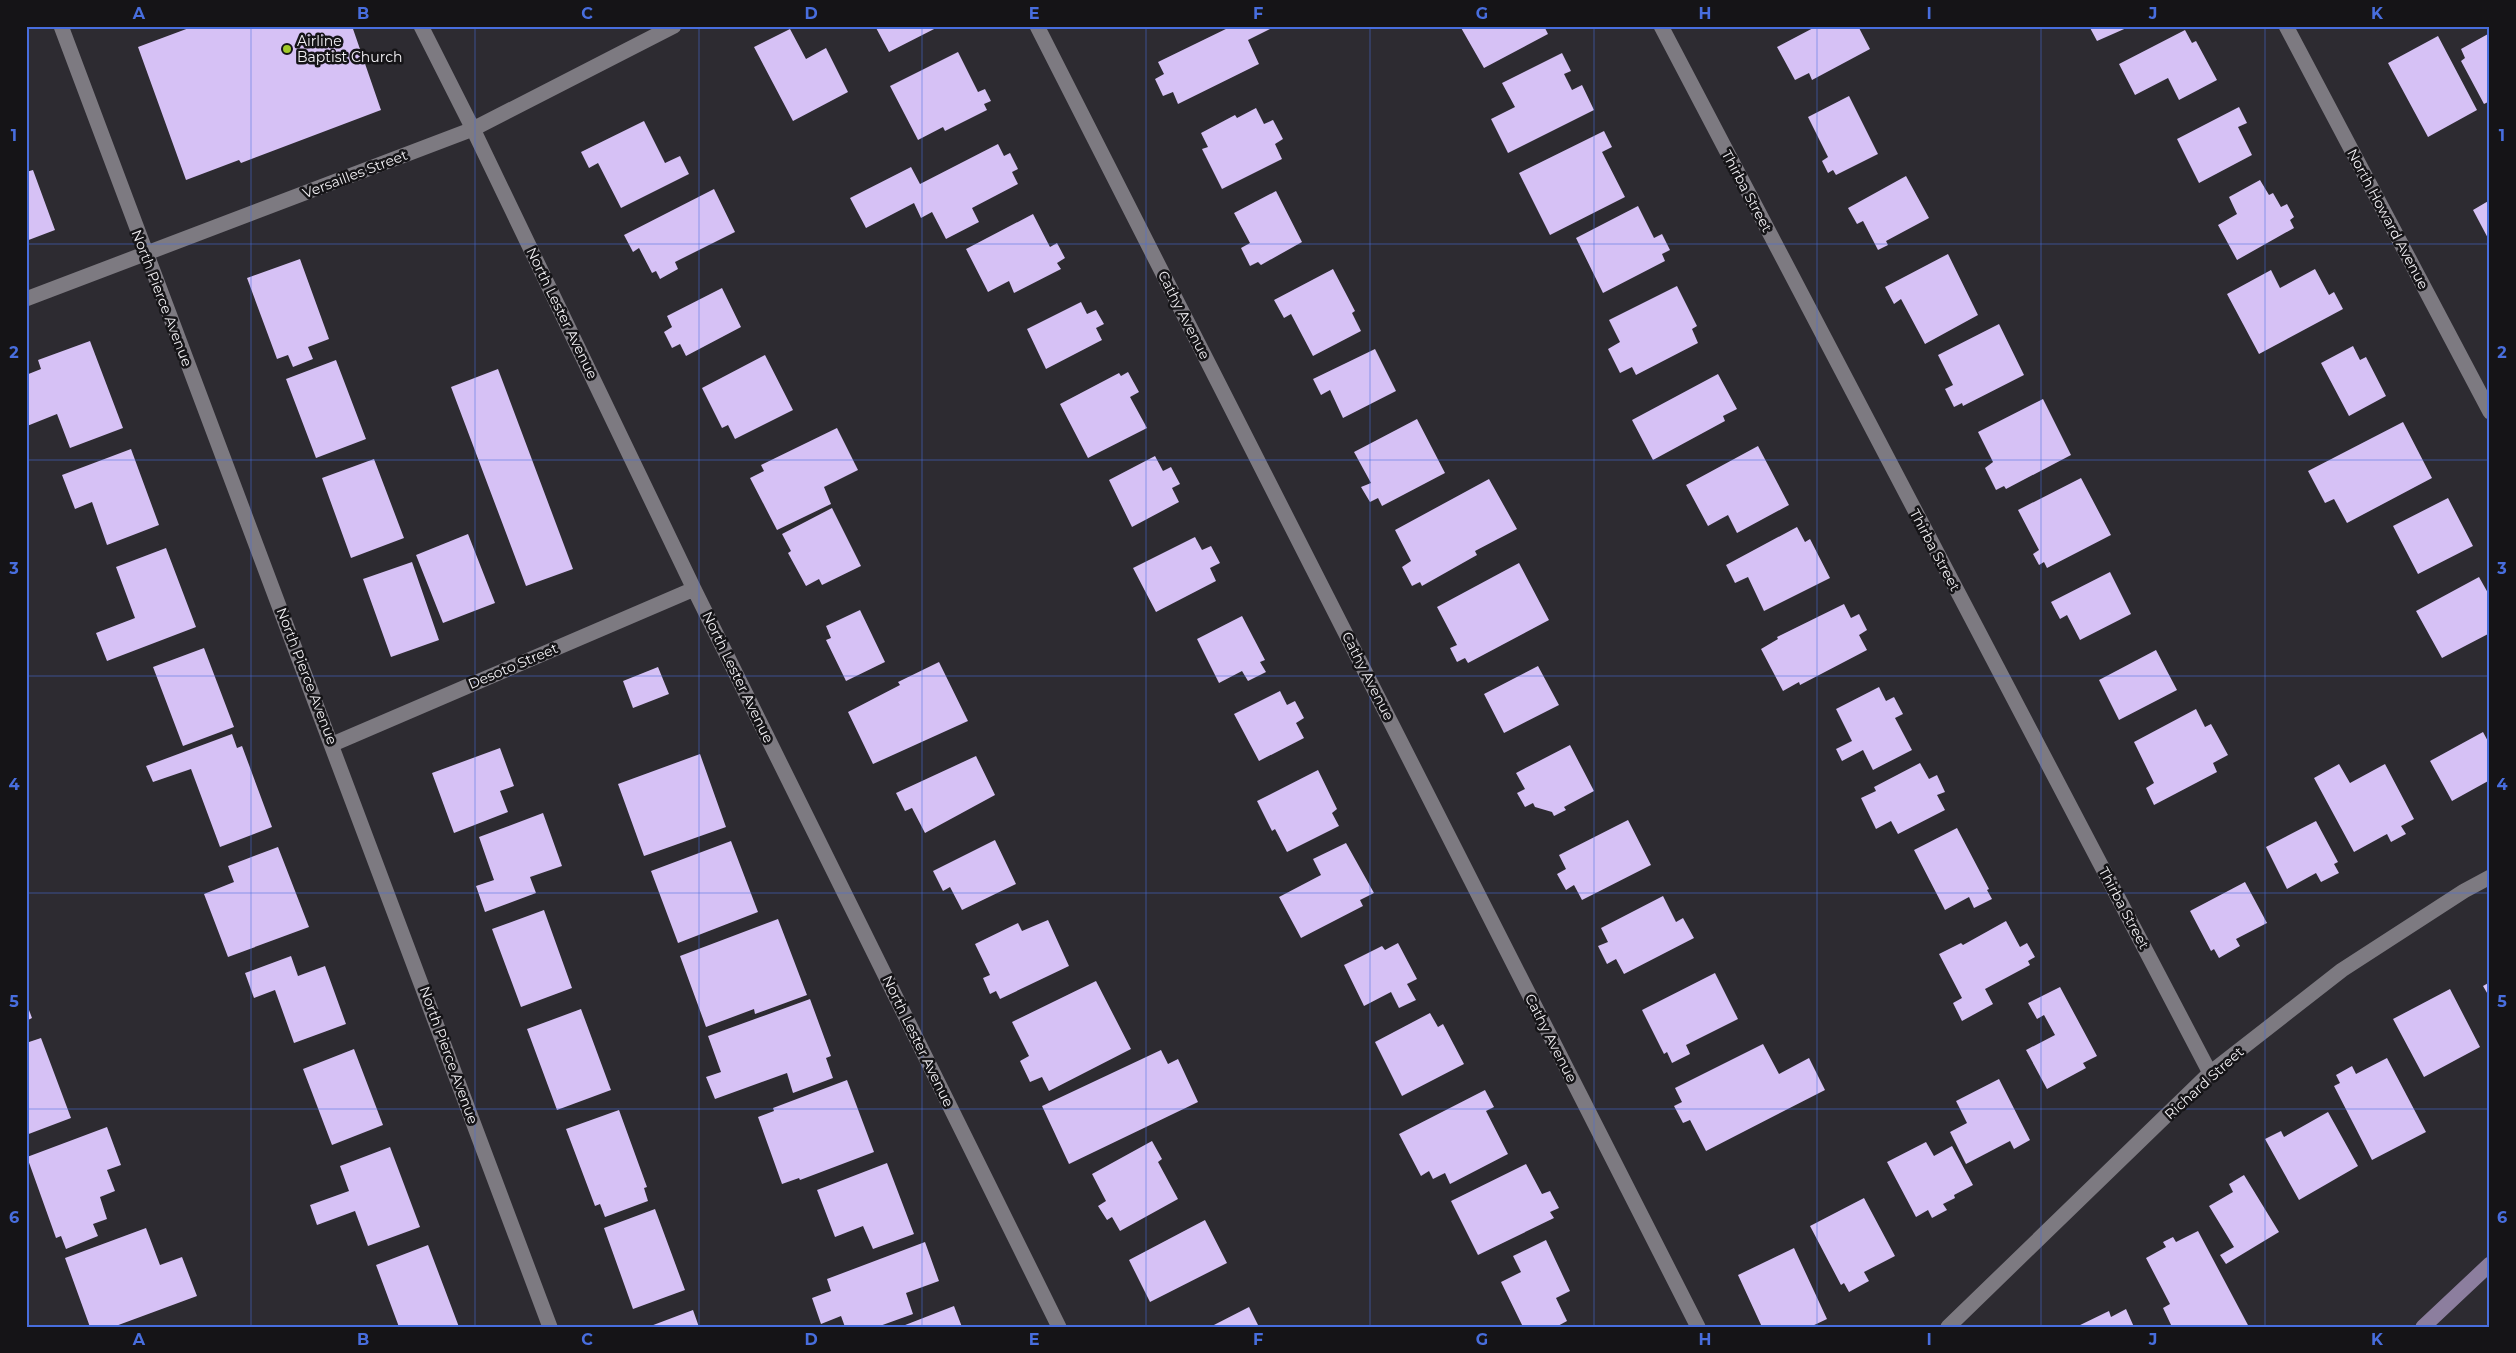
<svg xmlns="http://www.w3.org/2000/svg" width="2516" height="1353" viewBox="0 0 2516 1353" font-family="Montserrat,sans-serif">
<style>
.building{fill:#d6c1f5}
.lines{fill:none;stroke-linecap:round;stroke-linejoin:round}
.minor{stroke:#7d7a81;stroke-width:15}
.secondary{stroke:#8c7e9e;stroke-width:15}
.grid{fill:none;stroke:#486ede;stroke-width:1;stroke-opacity:0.55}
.poi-dot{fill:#a1c92a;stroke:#151417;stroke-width:2}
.labels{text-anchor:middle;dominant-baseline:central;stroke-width:5;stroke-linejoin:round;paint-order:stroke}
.poi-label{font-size:14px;fill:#f2f0f4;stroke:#151417;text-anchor:start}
.street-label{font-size:14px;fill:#f2f0f4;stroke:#151417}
.neatline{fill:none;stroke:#486ede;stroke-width:2}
.grid-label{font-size:16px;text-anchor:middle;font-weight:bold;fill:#486ede}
</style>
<rect width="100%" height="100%" fill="#2d2b31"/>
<path class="building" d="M188,26H352L381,110L241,163L239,160L186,180L138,47L189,28Z
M875,26H940L889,52Z
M1232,26H1276L1248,40L1259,64L1178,104L1173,92L1163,96L1155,79L1164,74L1158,62Z
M1460,26H1544L1548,34L1484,68Z
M1817,26H1858L1870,49L1812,80L1809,73L1795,80L1777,47Z
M2089,26H2131L2097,41Z
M790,29L806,59L826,48L848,92L793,121L754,47Z
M2185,30L2192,43L2196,41L2217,80L2179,100L2168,78L2135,95L2119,64Z
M2488,34L2490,101L2484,104L2461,61L2465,58L2461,49Z
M2438,36L2477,110L2428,137L2388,63Z
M958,52L978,92L985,89L991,101L984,104L987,110L945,131L943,127L918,140L890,86Z
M1562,53L1571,71L1564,74L1572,90L1582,85L1594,110L1508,153L1491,119L1515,107L1502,83Z
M1849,96L1878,154L1836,175L1833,170L1828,173L1822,161L1828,157L1808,117Z
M2239,107L2247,123L2238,127L2252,155L2199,183L2177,139Z
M1256,108L1264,124L1273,120L1283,139L1275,144L1282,159L1222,189L1202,149L1208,147L1201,133L1235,115L1237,118Z
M644,121L665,163L680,156L689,174L621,208L598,163L589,168L581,152Z
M1604,131L1612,147L1602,152L1625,197L1550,235L1519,173Z
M998,144L1004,156L1010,153L1018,169L1012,172L1018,184L972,208L979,222L946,239L932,212L921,218L914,203L866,228L850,198L911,167L920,184Z
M33,170L55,230L26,241V172Z
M1906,176L1929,218L1886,241L1888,245L1878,250L1863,221L1857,224L1848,208Z
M2260,180L2269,195L2273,193L2281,207L2287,204L2294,217L2290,220L2294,228L2237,260L2218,225L2237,214L2229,197Z
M714,189L735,232L675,262L678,269L660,279L656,271L652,273L639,248L633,252L624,235Z
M1276,191L1302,242L1261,265L1258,262L1250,266L1241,248L1250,243L1234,213Z
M2490,200V242L2473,210Z
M1638,206L1654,238L1662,234L1670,250L1662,254L1665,261L1603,293L1576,238Z
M1033,214L1050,247L1057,243L1065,258L1057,263L1061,269L1014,293L1009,281L988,292L966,249Z
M1948,254L1978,315L1925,344L1901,299L1894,304L1885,287Z
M300,259L329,339L308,347L313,359L293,367L288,355L277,359L247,278Z
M1333,269L1355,311L1352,313L1361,331L1313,356L1291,314L1284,318L1274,300Z
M2315,269L2329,295L2334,292L2343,309L2259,354L2227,294L2271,270L2280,288Z
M1677,286L1697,326L1692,329L1698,343L1636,375L1632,367L1620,373L1608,349L1620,342L1609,320Z
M722,288L741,327L686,356L680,344L672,348L664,332L672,327L667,316Z
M1081,302L1087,314L1096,310L1104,324L1096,328L1102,340L1046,369L1027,329Z
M1999,324L2024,375L1963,406L1962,403L1954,407L1945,389L1953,385L1938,355Z
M90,341L123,428L70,448L57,414L27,426L26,375L41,369L38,360Z
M2353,346L2360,360L2366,357L2386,396L2349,416L2321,363Z
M1375,349L1396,391L1343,418L1330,390L1321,395L1313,379Z
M765,355L793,410L735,439L728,425L722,428L702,388Z
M336,360L366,439L316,458L286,379Z
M498,369L573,569L526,586L451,387Z
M1128,372L1139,392L1130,397L1147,428L1088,458L1060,404L1119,373L1121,376Z
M1718,374L1737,409L1723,416L1725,421L1653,460L1632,420Z
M2043,399L2071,455L2006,489L2004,486L1996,490L1985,468L1993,462L1978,432Z
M1417,419L1445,473L1382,506L1378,498L1370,502L1361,487L1371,483L1354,452Z
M2403,422L2432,478L2347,523L2334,499L2325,503L2308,471Z
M837,428L858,470L824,487L831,504L777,530L750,478L764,471L761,465Z
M1758,446L1789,505L1737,533L1728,515L1708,526L1686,485Z
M131,449L159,525L107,545L92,502L75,509L62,475Z
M1155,456L1163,471L1171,467L1180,484L1172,488L1179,502L1132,527L1109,480Z
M374,459L404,538L351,558L322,478Z
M2081,478L2111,535L2047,568L2044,562L2039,565L2033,554L2039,550L2018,510Z
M1489,479L1517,529L1475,551L1477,555L1422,586L1420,582L1412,586L1402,567L1411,561L1395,530Z
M2448,498L2473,546L2418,574L2393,526Z
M832,508L861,566L822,585L819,579L806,586L788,553L791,551L782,534Z
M1797,527L1805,542L1810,539L1830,578L1764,611L1748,577L1735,583L1726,565Z
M468,534L495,603L443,623L416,555Z
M1195,537L1202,550L1211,546L1220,563L1210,568L1216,581L1156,612L1133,568Z
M166,548L196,627L107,661L96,633L135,618L116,567Z
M412,562L439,640L391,657L363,579Z
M1519,563L1549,620L1468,663L1465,658L1457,662L1450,648L1457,645L1437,607Z
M2110,572L2131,614L2080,640L2067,615L2060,619L2051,602Z
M2479,577L2488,593L2490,592V633L2442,658L2416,611Z
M1844,604L1851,618L1859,614L1867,630L1859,635L1867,650L1800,685L1799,682L1783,691L1761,649L1778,639L1777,637Z
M860,610L885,662L846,681L826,640L831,638L826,626Z
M1242,616L1265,660L1260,662L1266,672L1248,681L1242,671L1219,683L1197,639Z
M204,648L234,727L183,746L153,667Z
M2156,650L2177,690L2119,720L2099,680Z
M939,662L968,721L873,764L848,712L900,685L898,682Z
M1538,666L1559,705L1504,733L1484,694Z
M658,667L669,694L633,708L623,681Z
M1879,687L1886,701L1894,697L1903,714L1895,718L1912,750L1873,770L1863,750L1842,761L1836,749L1852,741L1836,709Z
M1280,691L1287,705L1295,701L1304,718L1296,723L1304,738L1259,761L1234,714Z
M2196,709L2205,727L2211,724L2228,755L2213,763L2217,772L2154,805L2146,788L2154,783L2134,742Z
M2483,732L2490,745V772L2487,774L2490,780L2452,801L2430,761Z
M232,734L237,748L242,746L272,827L220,847L191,769L153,782L146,766Z
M1570,745L1594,791L1564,807L1566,810L1554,816L1552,812L1535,807L1533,803L1525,807L1517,793L1525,789L1516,773Z
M500,748L514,786L500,791L508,812L454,833L432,773Z
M700,754L726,827L644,856L618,784Z
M976,756L995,795L925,833L912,808L905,811L896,793Z
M1920,763L1929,779L1937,775L1945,792L1937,795L1945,810L1898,834L1891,821L1876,829L1861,798L1876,791L1874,787Z
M2339,764L2350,783L2385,764L2414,819L2401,826L2406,834L2391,842L2387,834L2354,852L2314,778Z
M1318,770L1337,809L1332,813L1339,826L1287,852L1275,829L1272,831L1257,801Z
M543,813L562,866L530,877L536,893L485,912L476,886L494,880L479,837Z
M1628,820L1651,865L1582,900L1574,885L1566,890L1557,874L1566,869L1559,855Z
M2316,821L2338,862L2334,864L2339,873L2321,882L2316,873L2287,889L2266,847Z
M1957,828L1989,889L1987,890L1992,899L1974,908L1969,897L1945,910L1914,850Z
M995,840L1016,884L962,910L950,887L943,891L933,871Z
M731,841L758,912L678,943L651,871Z
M1346,843L1374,893L1360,900L1363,906L1301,938L1279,897L1321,875L1313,859Z
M278,847L309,927L228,957L204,894L234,882L228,866Z
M2245,882L2267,923L2236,939L2240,946L2219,958L2214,949L2211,951L2190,911Z
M1663,896L1676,922L1683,918L1694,938L1624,974L1616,959L1607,964L1598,946L1608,942L1601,928Z
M544,910L572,988L521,1007L492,929Z
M778,919L807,995L755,1014L754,1009L706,1027L680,956Z
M1048,920L1069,966L1000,999L996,991L990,994L983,978L990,975L975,944L1018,923L1022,931Z
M2006,921L2020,947L2027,943L2035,957L2028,961L2030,965L1985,989L1993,1004L1962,1021L1953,1003L1962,998L1939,954L1961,943L1963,945Z
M1398,943L1417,979L1407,984L1416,1000L1399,1008L1391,992L1364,1006L1344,965L1382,946L1385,950Z
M291,956L298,976L325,966L346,1024L294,1043L275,990L254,998L245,973Z
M1715,973L1738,1019L1686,1045L1690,1054L1672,1063L1667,1052L1664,1054L1642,1010Z
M1096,981L1131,1049L1049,1091L1042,1077L1030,1082L1020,1061L1029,1056L1012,1022Z
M2490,982V998L2483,986Z
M2060,987L2097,1056L2083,1063L2086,1068L2047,1089L2026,1050L2055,1035L2044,1015L2037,1019L2028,1003Z
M2450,989L2480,1047L2424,1077L2393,1019Z
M810,999L831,1056L826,1058L833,1078L793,1093L787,1073L715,1099L706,1077L721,1072L708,1036Z
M26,1002L32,1018L26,1021Z
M581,1009L611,1090L557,1110L527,1029Z
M1430,1013L1438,1027L1443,1024L1464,1064L1402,1096L1375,1042Z
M41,1038L71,1118L26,1135V1043Z
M1763,1044L1779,1074L1809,1058L1825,1090L1706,1151L1690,1120L1683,1123L1674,1106L1682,1102L1675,1088Z
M354,1049L383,1125L332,1145L303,1069Z
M1161,1050L1168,1064L1178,1059L1198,1102L1069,1164L1042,1106Z
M2387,1058L2426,1132L2372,1160L2334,1086L2340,1083L2336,1075L2352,1066L2356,1074Z
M1999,1079L2030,1140L2014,1149L2010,1141L1966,1164L1950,1132L1967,1123L1956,1101Z
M847,1080L874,1152L800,1180L799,1178L782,1184L758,1117L774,1111L773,1108Z
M1485,1090L1494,1107L1486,1111L1508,1154L1450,1184L1445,1173L1433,1179L1429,1171L1421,1176L1399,1134Z
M619,1110L647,1187L644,1188L648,1201L605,1217L600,1204L595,1206L566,1129Z
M2328,1112L2358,1166L2299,1200L2265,1139L2281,1131L2284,1137Z
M107,1127L121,1165L107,1170L115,1191L100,1197L107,1219L93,1224L98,1236L66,1249L61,1236L56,1238L27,1157Z
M1152,1141L1162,1159L1158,1162L1178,1199L1120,1231L1112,1217L1107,1220L1098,1206L1106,1201L1092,1174Z
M1926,1142L1934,1156L1952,1146L1973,1185L1954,1195L1955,1198L1943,1204L1947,1210L1932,1218L1928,1210L1916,1217L1887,1162Z
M390,1147L420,1227L368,1246L355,1211L317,1225L310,1205L349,1191L340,1166Z
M887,1163L914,1234L873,1249L863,1226L835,1237L817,1190Z
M1526,1164L1542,1194L1550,1191L1559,1208L1550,1212L1554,1218L1478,1255L1451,1201Z
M2244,1175L2279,1232L2226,1264L2220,1255L2234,1247L2209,1206L2233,1192L2229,1184Z
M1864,1198L1895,1256L1864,1272L1869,1281L1849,1292L1844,1283L1841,1285L1810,1226Z
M655,1209L685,1290L633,1309L604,1228Z
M1205,1220L1227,1263L1150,1302L1129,1260Z
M146,1228L160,1265L182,1257L197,1296L113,1327H90L65,1258Z
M2198,1231L2249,1327H2172L2163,1308L2170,1304L2146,1258L2166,1247L2163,1242L2173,1237L2176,1242Z
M1546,1240L1570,1291L1556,1298L1567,1321L1556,1327H1523L1501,1282L1521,1272L1513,1256Z
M925,1242L939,1281L906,1293L913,1314L877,1327H845L841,1316L821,1324L812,1298L831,1291L827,1279Z
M428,1245L459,1327H399L376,1265Z
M1794,1248L1827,1319L1810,1327H1762L1738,1275Z
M954,1306L962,1327H900Z
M1249,1307L1259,1327H1210Z
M2126,1309L2134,1327H2076L2109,1311L2111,1317Z
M693,1310L699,1327H648Z"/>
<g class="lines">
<path class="minor" d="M61,26L550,1327
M421,26L473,129L694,589L1059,1327
M1037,26L1698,1327
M1661,26L2210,1073
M2286,26L2490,412
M26,299L473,129L674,26
M333,744L694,589
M1948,1327L2210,1073L2342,970L2464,891L2490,877"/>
<path class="secondary" d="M2423,1327L2490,1264"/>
</g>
<path class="grid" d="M251,26V1327M475,26V1327M699,26V1327M922,26V1327M1146,26V1327M1370,26V1327M1594,26V1327M1817,26V1327M2041,26V1327M2265,26V1327M26,244H2490M26,460H2490M26,676H2490M26,893H2490M26,1109H2490"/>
<circle class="poi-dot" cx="287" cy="49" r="5"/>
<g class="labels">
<g class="poi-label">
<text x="297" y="41">Airline<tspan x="297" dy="16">Baptist Church</tspan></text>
</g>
<g class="street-label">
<text transform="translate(355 174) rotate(-21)">Versailles Street</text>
<text transform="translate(1747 191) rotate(62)">Thirba Street</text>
<text transform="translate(2388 219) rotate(62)">North Howard Avenue</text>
<text transform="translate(162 298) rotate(69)">North Pierce Avenue</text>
<text transform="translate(562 313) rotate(64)">North Lester Avenue</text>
<text transform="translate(1184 315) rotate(63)">Cathy Avenue</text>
<text transform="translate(1935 550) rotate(62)">Thirba Street</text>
<text transform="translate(513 666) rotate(-23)">Desoto Street</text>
<text transform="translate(307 676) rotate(69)">North Pierce Avenue</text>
<text transform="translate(1368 676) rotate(63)">Cathy Avenue</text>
<text transform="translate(738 677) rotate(64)">North Lester Avenue</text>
<text transform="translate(2124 908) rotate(62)">Thirba Street</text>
<text transform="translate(1551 1038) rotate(63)">Cathy Avenue</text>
<text transform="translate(918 1041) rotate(64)">North Lester Avenue</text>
<text transform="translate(449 1055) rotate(70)">North Pierce Avenue</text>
<text transform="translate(2204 1083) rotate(-42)">Richard Street</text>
</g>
</g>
<rect width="2516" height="1353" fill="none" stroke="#151417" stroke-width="55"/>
<rect x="28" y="28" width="2460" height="1298" class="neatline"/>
<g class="grid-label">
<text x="139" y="19">A</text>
<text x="363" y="19">B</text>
<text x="587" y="19">C</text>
<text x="811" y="19">D</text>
<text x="1034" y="19">E</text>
<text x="1258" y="19">F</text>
<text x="1482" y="19">G</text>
<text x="1705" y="19">H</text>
<text x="1929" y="19">I</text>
<text x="2153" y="19">J</text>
<text x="2377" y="19">K</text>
<text x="14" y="141">1</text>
<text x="2502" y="141">1</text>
<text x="14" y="358">2</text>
<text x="2502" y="358">2</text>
<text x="14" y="574">3</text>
<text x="2502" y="574">3</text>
<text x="14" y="790">4</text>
<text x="2502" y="790">4</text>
<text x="14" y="1007">5</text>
<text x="2502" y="1007">5</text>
<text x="14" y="1223">6</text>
<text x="2502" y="1223">6</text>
<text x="139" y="1345">A</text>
<text x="363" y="1345">B</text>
<text x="587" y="1345">C</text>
<text x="811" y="1345">D</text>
<text x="1034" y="1345">E</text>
<text x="1258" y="1345">F</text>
<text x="1482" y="1345">G</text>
<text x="1705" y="1345">H</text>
<text x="1929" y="1345">I</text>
<text x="2153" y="1345">J</text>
<text x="2377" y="1345">K</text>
</g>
</svg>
